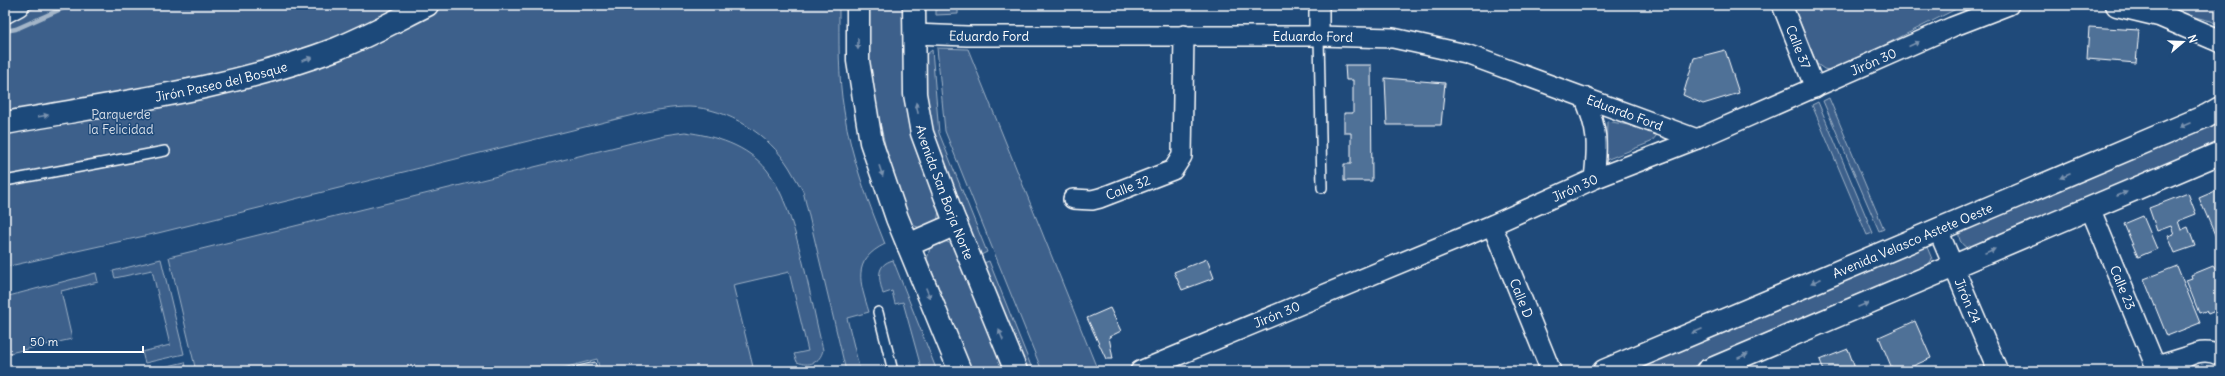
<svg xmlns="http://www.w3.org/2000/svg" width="2225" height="376" viewBox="0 0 2225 376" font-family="Delius,sans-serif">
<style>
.green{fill:#3c618b;stroke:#9eb0c5}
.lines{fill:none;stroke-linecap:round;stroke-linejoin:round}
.stream{stroke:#a3b5c8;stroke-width:4.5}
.building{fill:#507197;stroke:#fff}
.service-casing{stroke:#fff;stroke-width:12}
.minor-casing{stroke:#fff;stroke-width:22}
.tertiary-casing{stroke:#fff;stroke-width:25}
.secondary-casing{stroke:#fff;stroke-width:25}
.service{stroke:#1f4a7a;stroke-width:9}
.minor{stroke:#1f4a7a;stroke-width:19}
.tertiary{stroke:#1f4a7a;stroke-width:22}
.secondary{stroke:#1f4a7a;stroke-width:22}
.oneway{fill:#7992af}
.labels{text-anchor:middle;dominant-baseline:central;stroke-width:3;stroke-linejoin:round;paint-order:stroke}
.street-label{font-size:13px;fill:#fff;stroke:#1f4a7a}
.park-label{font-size:13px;fill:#d8dfe8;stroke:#1f4a7a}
</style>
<rect width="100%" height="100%" fill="#1f4a7a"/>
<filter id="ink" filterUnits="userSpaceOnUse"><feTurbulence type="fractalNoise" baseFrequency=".025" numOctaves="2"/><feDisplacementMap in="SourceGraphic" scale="8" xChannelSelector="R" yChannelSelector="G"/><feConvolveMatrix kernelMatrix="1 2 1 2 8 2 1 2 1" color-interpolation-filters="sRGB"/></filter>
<g filter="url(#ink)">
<path class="green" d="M42,5H839C839,40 838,76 844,111C851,158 868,201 885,244C851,261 860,282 869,312L847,318L860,371H846L803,191C798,183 794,175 789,167C769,135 728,108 689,107C672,107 655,110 637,114L158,233L5,267V20Z
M868,5H904L939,211L937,222L920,228L910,224L892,175L868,71Z
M936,5H958V14L936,15Z
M1793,5H1885L1956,9L1833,71L1824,69L1817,64Z
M2147,5H2220V26L2211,21Z
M937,48L968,49L1096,366L1085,371H1042L945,131Z
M932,50L939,133L987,252L977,257L928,135L922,58Z
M1829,98L1884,229L1879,231L1823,101Z
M1818,102L1873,233L1867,235L1812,105Z
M2220,117V144L1971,251C1960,244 1957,239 1960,226Z
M1607,121L1649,129L1657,135L1651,142L1606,160Z
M685,132C715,136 747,145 767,170C796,206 811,303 823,350C820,363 809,367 797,362L794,354L808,351L789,272L733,285L754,371H600L597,359L552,371H196L169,257L664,135Z
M945,241L956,246L1006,371H972L927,259L930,248Z
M1917,247H1927L1932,259L1927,267L1683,371H1626Z
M161,259L184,354L145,363L142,352L170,345L152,270L115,278L113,271Z
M893,260L937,371H922L903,302L895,304L892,291L883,294C879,279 875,265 893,260Z
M989,261L1033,371H1024L981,264Z
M96,273L98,282L61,291L72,339L5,354V297Z
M185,362L187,371H147Z"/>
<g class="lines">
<path class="stream" d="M5,31L16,29L70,5"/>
</g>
<path class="building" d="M2089,27L2139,30L2136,63L2087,59Z
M1725,50L1739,93L1703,104L1683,95L1694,58Z
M1345,65H1371L1372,181H1344V164H1351V133H1344V113H1353V80H1346Z
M1385,78L1445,83L1441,125H1387Z
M2220,189V243L2219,244L2199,198Z
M2188,193L2196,214L2178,221L2181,230L2188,227L2195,246L2175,253L2168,236L2174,234L2171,226L2157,231L2149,208Z
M2143,216L2157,249L2138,257L2124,224Z
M1207,259L1214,278L1182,290L1174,272Z
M2177,266L2200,323L2167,336L2144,279Z
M2213,266L2215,269L2220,267V309L2208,314L2206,311L2199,313L2186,280L2192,278L2191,275Z
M1110,308L1121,331L1109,337L1113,359H1106L1087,318Z
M1915,321L1931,358L1902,371H1893L1879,337Z
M1848,349L1856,371H1824L1820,360Z
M595,362L598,371H556Z"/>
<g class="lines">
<g class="service-casing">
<path id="service" d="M1319,36L1322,188
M5,181L165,151
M878,312L893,371"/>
</g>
<g class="minor-casing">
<g id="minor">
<path d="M1319,5V36"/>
<path id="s1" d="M1782,5L1815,88"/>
<path id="s2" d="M913,34L967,36H1319L1393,38L1466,54L1697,139"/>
<path d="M1584,97C1598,129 1598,144 1594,179"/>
<path id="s3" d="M1073,199L1092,200L1100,198L1173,170L1182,156L1184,35"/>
<path id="s4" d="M2090,208L2153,360L2160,365L2186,357"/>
<path id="s5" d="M1492,225L1551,371"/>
<path id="s6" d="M1938,230L1998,371"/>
<path d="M2177,366C2186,353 2206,348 2220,356"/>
<path id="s7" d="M1140,371L1492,225L1594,179L1697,139L1952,27L2009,5"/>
</g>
</g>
<g class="tertiary-casing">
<g id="tertiary">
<path d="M2117,5L2159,15L2220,41"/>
<path d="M5,12L18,5"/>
<path id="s8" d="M5,123C116,103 231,89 336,49C368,36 397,20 427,5"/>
<path id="s9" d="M1604,371L2206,116L2220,108"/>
<path d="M1707,371L2220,153"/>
</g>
</g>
<g class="secondary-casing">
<g id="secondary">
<path d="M858,5V61L871,142L897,218L960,371"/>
<path id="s10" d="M914,5L915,94L922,133L953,217L1016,371"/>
<path d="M908,245L956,224"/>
</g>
</g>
<use href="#service" class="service"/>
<use href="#minor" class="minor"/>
<use href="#tertiary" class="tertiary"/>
<use href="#secondary" class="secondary"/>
</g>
<defs><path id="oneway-solid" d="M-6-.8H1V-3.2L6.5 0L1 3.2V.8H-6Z"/></defs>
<g class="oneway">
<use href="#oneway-solid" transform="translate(858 44) rotate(90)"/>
<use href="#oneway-solid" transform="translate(1914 44) rotate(-24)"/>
<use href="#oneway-solid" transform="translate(307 59) rotate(-19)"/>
<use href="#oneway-solid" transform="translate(917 108) rotate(-101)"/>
<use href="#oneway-solid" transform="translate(43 116) rotate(-10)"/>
<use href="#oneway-solid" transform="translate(2185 125) rotate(157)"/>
<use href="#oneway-solid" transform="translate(881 171) rotate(71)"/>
<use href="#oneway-solid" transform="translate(2065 176) rotate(157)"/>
<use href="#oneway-solid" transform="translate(2122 194) rotate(-23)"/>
<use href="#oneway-solid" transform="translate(1990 251) rotate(-23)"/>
<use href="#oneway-solid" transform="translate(1816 281) rotate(157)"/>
<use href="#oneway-solid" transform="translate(928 293) rotate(68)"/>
<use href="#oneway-solid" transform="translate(1863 305) rotate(-23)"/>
<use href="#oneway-solid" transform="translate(1697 331) rotate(157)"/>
<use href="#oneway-solid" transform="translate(1001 335) rotate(-112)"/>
<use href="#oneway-solid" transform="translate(1743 356) rotate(-23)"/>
</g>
</g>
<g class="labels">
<g class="street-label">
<text stroke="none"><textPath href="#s2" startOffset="76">Eduardo Ford</textPath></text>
<text stroke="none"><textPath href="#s2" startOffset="400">Eduardo Ford</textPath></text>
<text stroke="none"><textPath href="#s1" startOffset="45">Calle 37</textPath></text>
<text stroke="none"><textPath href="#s7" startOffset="796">Jirón 30</textPath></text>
<text stroke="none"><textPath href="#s8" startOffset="220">Jirón Paseo del Bosque</textPath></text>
<text stroke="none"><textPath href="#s2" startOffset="724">Eduardo Ford</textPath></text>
<text stroke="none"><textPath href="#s3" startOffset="57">Calle 32</textPath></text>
<text stroke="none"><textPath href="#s7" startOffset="472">Jirón 30</textPath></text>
<text stroke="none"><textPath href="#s10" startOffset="192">Avenida San Borja Norte</textPath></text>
<text stroke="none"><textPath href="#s9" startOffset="335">Avenida Velasco Astete Oeste</textPath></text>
<text stroke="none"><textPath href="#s4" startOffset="86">Calle 23</textPath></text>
<text stroke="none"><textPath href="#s5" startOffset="79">Calle D</textPath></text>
<text stroke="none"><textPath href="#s6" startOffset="77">Jirón 24</textPath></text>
<text stroke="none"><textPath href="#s7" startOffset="148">Jirón 30</textPath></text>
</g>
<g class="park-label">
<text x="121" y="114">Parque de<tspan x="121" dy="15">la Felicidad</tspan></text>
</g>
</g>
<rect width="2225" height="376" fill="none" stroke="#1f4a7a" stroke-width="20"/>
<rect x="10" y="10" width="2205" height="356" fill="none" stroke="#fff" stroke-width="1.5" filter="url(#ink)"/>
<g transform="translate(2183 42) rotate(71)" stroke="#1f4a7a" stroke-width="3" paint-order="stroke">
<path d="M0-3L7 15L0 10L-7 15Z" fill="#ffffff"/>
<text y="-6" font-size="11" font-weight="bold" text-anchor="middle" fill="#ffffff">N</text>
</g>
<path d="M24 346v6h119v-6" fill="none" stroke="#ffffff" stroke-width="2"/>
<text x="30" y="346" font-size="12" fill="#ffffff" stroke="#1f4a7a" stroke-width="3" paint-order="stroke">50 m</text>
</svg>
